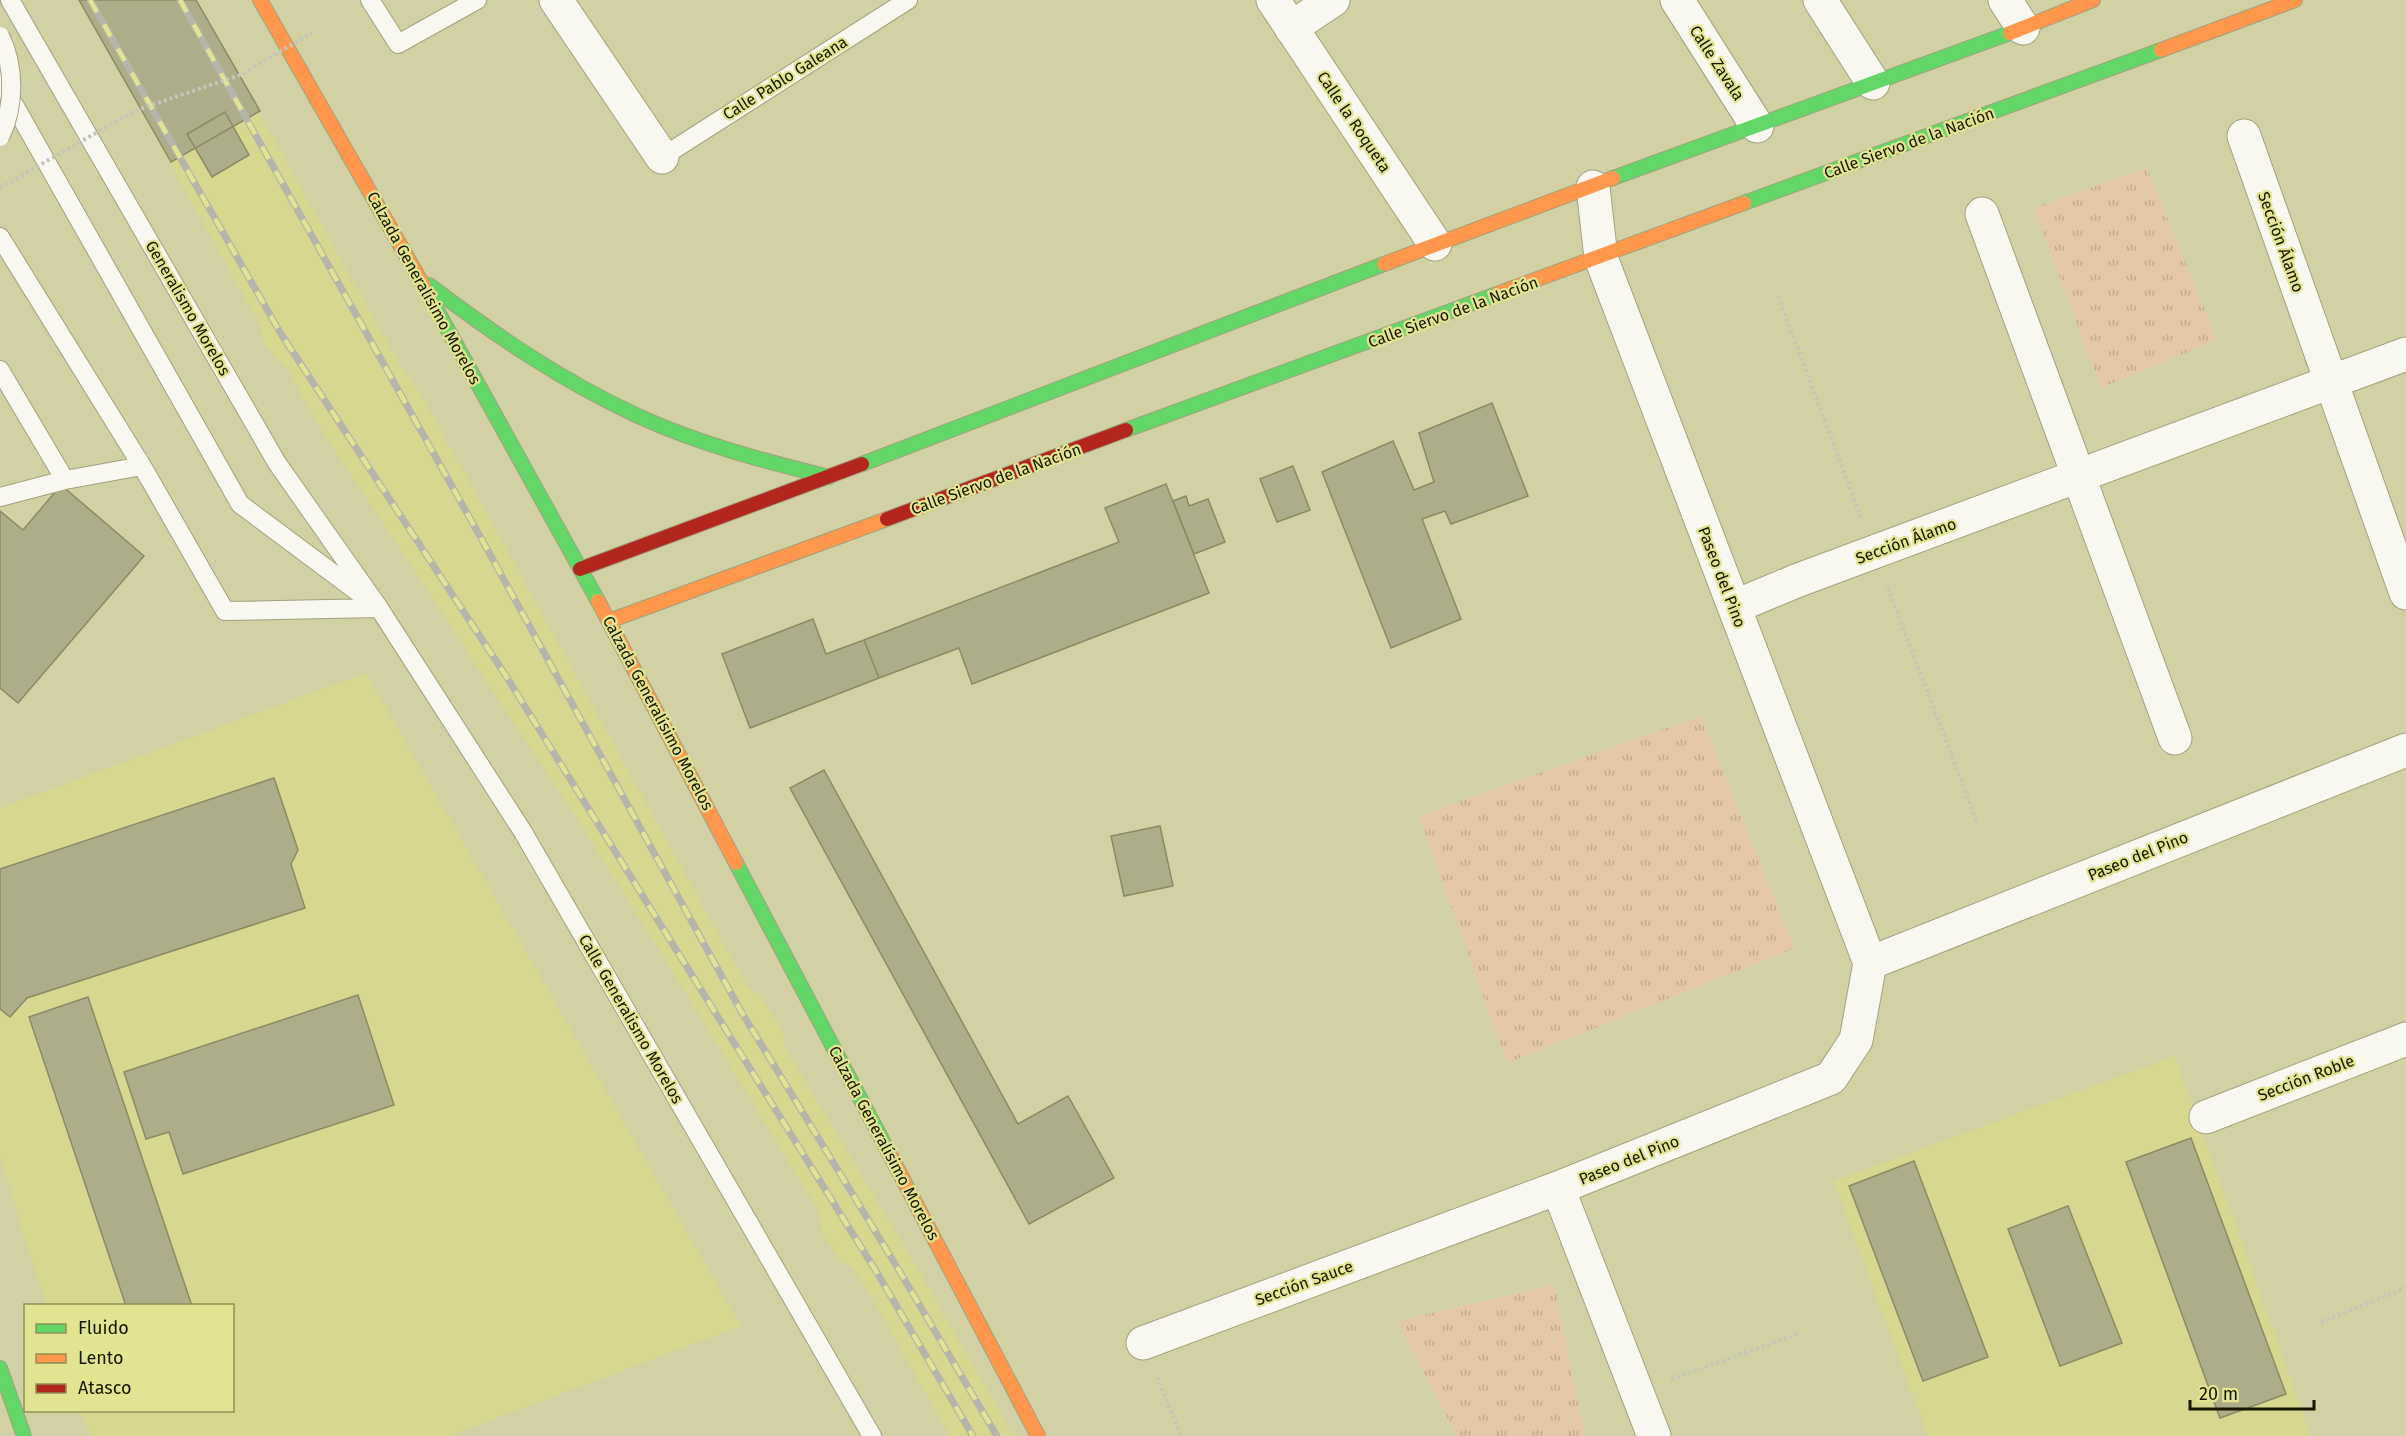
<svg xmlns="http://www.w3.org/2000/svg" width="2406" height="1436" viewBox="0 0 2406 1436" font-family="'Fira Sans',sans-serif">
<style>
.built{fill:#d7d790}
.grass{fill:url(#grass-tufts)}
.building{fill:#adad89;stroke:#8a8a65;stroke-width:1.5}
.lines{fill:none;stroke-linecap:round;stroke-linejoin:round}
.lane-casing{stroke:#a2a27e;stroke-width:20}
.street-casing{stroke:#a2a27e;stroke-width:35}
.fast-casing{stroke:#a2a27e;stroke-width:16}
.slow-casing{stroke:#a2a27e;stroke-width:16}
.jam-casing{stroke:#a2a27e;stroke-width:16}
.path{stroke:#c5c5b8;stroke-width:4;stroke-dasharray:3 3;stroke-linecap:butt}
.lane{stroke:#f8f8f1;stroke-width:18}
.street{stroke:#f8f8f1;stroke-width:33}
.fast{stroke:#63d668;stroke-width:14}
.slow{stroke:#ff974d;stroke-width:14}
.jam{stroke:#b3261e;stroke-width:14}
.rail-casing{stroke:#b5b5ab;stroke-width:7}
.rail{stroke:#e3e491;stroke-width:4.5;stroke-dasharray:14;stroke-linecap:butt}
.lane-bridge-casing{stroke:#a2a27e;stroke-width:20;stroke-linecap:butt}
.path-bridge{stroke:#c5c5b8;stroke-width:4;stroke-dasharray:3 3;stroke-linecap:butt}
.lane-bridge{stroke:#f8f8f1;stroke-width:18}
.labels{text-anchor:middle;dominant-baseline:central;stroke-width:4.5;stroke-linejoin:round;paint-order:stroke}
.street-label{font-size:16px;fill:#151500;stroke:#e3e491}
</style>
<defs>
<pattern id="grass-tufts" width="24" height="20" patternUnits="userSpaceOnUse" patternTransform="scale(1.5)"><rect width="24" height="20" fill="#e4c8a5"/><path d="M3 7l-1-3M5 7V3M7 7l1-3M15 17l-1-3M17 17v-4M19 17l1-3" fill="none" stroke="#c3ab8c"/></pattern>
</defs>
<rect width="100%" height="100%" fill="#d1d1a4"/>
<path class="built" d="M79,0H196L402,369L417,387L748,988L758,992L783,1032L785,1048L909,1254L1014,1436H950L869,1293L851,1266L843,1264L823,1234L818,1210L675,975L576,817L311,413L288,370L264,344L261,327Z
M366,673L741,1326L449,1436H90L81,1411L232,1410V1306L47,1305L0,1159V808Z
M2175,1056L2311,1436H1928L1834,1181Z"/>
<path class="grass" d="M2147,168L2217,340L2101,388L2034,208Z
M1701,716L1795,948L1507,1063L1419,816Z
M1554,1285L1585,1436H1457L1397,1321Z"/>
<path class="building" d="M79,0H196L260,111L171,162Z
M225,112L249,155L212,177L187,134Z
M1492,403L1528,496L1451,524L1445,511L1422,519L1461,619L1391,648L1322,472L1393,441L1414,490L1434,482L1419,433Z
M1293,466L1310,510L1277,522L1260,479Z
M1166,484L1209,593L972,684L959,648L879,678L864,640L1119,542L1105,508Z
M61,485L144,556L18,703L0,688V511L23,530Z
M1186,496L1189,506L1208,499L1225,542L1194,554L1173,501Z
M813,619L826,654L864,640L879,678L750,728L722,654Z
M824,770L1018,1124L1068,1096L1114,1178L1029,1224L790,788Z
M274,778L298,850L291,864L305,908L27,998L10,1017L0,1009V869Z
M1160,826L1173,886L1124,896L1111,836Z
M358,995L394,1105L183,1174L169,1132L146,1139L124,1072Z
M88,997L192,1306H126L29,1017Z
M2191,1138L2286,1394L2220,1418L2126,1162Z
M1914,1161L1988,1357L1923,1381L1849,1186Z
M2068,1206L2122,1343L2060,1366L2008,1229Z"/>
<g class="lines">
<g class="lane-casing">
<path id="lane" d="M10,0L277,463L379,608L523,832L872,1436
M370,0L398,44L477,0
M0,80L240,504L366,598
M662,157L908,0
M0,237L142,466L225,611L379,608
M0,370L65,480
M0,497L65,480L142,466"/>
</g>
<g class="street-casing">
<path id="street" d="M556,0L662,157
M1273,0L1435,244
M1677,0L1757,126
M1820,0L1873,83
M2005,0L2023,28
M1291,28L1333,0
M2244,136L2406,593
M1982,214L2175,738
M1734,607L1796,581L2406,354
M1870,963L2406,750
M2206,1117L2406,1039
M1558,1188L1654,1436
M1143,1343L1558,1188L1831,1078L1856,1040L1870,963L1601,258L1593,187"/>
</g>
<g class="fast-casing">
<path id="fast" d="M1613,178L2010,33
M1744,203L2161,50
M423,285L598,601
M429,285C495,335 562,381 638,416C699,444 764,461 829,477
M1126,430L1497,294
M862,464L1384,264
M736,863L888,1151
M0,1368L24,1436"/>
</g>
<g class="slow-casing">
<path id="slow" d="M260,0L423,285
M2010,33L2093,0
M2161,50L2295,0
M1384,264L1613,178
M1497,294L1744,203
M598,601L736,863
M609,621L887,519
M888,1151L1038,1436"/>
</g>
<g class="jam-casing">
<path id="jam" d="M887,519L1126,430
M580,569L862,464"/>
</g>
<path class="path" d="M1778,296L1861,517
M1888,588L1977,822
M2321,1322L2406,1288
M1157,1377L1181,1436
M1671,1379L1799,1334"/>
<use href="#lane" class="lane"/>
<use href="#street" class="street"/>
<use href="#fast" class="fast"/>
<use href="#slow" class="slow"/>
<use href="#jam" class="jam"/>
<g class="rail-casing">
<path id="rail" d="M90,0L281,334L506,676L879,1276L973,1436
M180,0L486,547L742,1013L894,1262L997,1436"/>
</g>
<use href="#rail" class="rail"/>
<g class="lane-bridge-casing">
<path id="lane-bridge" d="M0,36C15,66 15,107 0,137"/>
</g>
<path class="path-bridge" d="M0,188L134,111L243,74L313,32"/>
<use href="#lane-bridge" class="lane-bridge"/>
</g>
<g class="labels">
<g class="street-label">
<text transform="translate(1717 63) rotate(57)">Calle Zavala</text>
<text transform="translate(785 78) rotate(-32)">Calle Pablo Galeana</text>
<text transform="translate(1354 122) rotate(56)">Calle la Roqueta</text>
<text transform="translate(1909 143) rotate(-20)">Calle Siervo de la Nación</text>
<text transform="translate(2281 242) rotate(70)">Sección Álamo</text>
<text transform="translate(424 288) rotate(61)">Calzada Generalísimo Morelos</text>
<text transform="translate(188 308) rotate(60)">Generalismo Morelos</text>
<text transform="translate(1453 312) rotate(-20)">Calle Siervo de la Nación</text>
<text transform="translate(996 479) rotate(-20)">Calle Siervo de la Nación</text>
<text transform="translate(1906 541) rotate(-20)">Sección Álamo</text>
<text transform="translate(1722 577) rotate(69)">Paseo del Pino</text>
<text transform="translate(658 713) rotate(62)">Calzada Generalísimo Morelos</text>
<text transform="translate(2138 856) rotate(-22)">Paseo del Pino</text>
<text transform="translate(631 1019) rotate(60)">Calle Generalismo Morelos</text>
<text transform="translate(2306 1078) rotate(-21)">Sección Roble</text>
<text transform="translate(884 1143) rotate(62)">Calzada Generalísimo Morelos</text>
<text transform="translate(1629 1160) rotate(-22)">Paseo del Pino</text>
<text transform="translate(1304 1283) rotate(-20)">Sección Sauce</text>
</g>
</g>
<rect x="24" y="1304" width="210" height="108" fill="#e3e491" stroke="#919157" stroke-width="1.5"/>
<rect x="36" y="1324" width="30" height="9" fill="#63d668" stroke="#919157" stroke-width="1.5"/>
<text x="78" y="1334" font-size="18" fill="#151500">Fluido</text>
<rect x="36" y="1354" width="30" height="9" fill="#ff974d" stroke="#919157" stroke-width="1.5"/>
<text x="78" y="1364" font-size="18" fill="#151500">Lento</text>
<rect x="36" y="1384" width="30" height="9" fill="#b3261e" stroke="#919157" stroke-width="1.5"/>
<text x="78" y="1394" font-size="18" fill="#151500">Atasco</text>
<path d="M2190 1400v9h124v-9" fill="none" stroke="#151500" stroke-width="3"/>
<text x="2199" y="1400" font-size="18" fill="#151500" stroke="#e3e491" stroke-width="4.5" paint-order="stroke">20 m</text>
</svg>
